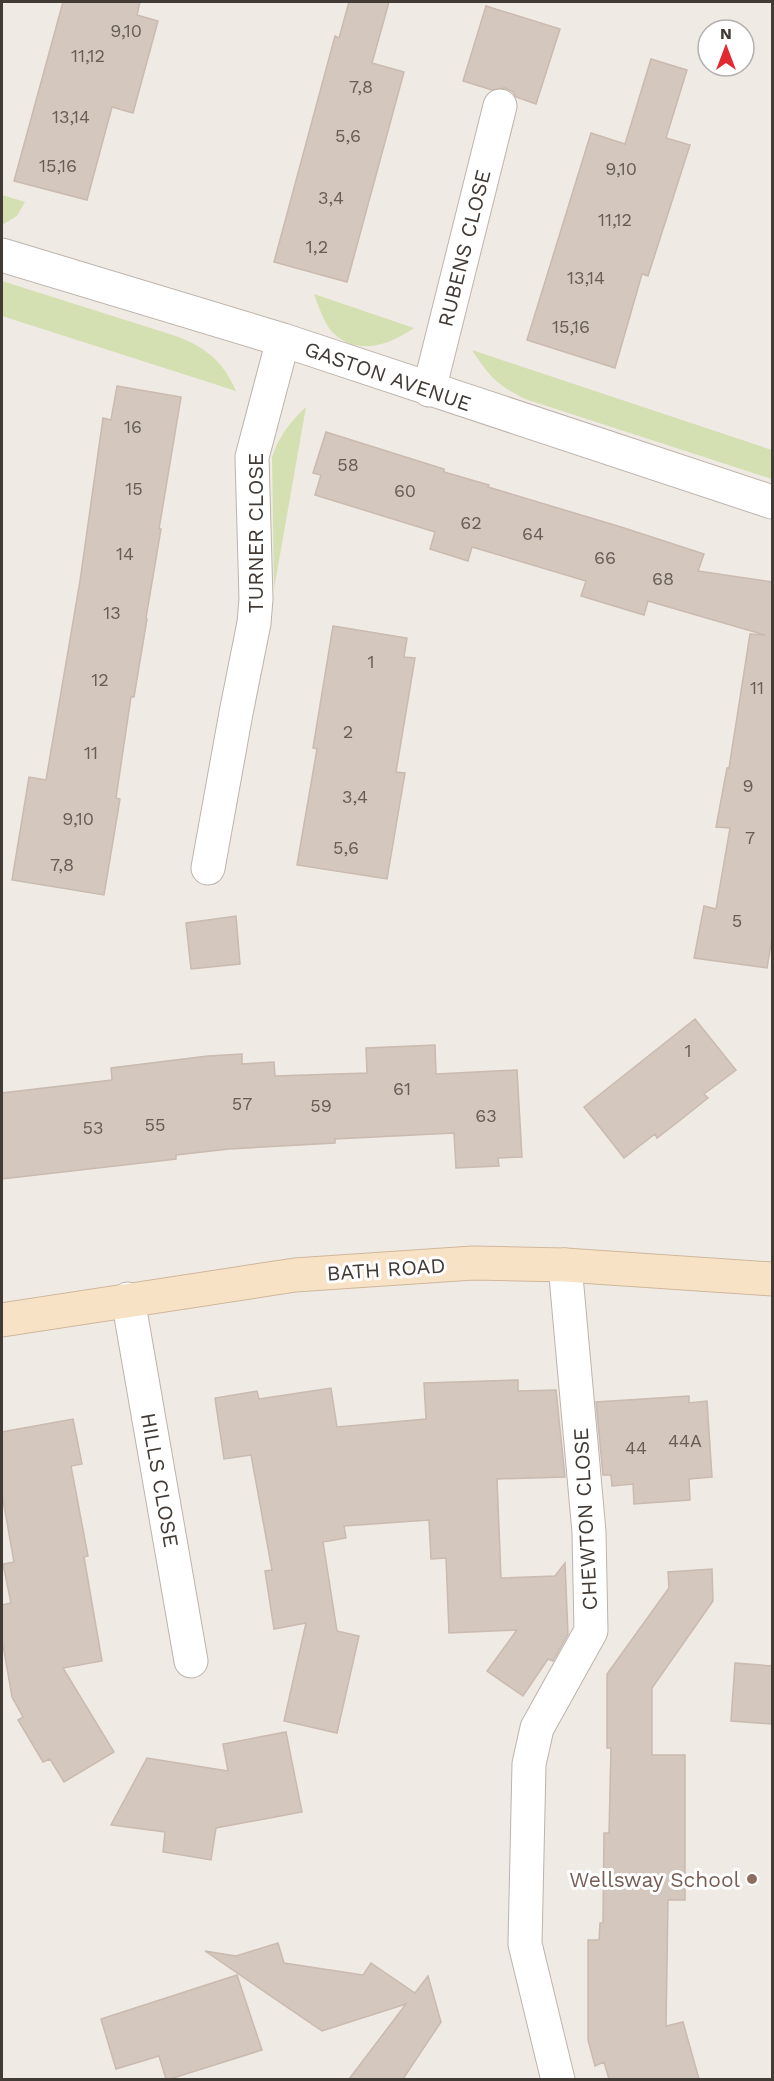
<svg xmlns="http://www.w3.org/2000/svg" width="774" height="2081" viewBox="0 0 774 2081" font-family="'Work Sans',sans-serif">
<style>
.green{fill:#d4e0b1}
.building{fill:#d3c7be;stroke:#cabaaf;stroke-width:1.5}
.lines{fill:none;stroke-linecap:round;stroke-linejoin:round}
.street-casing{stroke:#bdb3ab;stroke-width:35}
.secondary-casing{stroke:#ceb79b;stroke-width:35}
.street{stroke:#fff;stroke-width:33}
.secondary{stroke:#f8e2c6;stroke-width:33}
.education-dot{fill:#8d6e63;stroke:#fff;stroke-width:2}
.labels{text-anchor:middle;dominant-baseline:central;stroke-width:6;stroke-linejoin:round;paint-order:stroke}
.number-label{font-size:18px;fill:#665d57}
.street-label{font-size:21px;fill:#413a35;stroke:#fff}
.education-label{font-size:21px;fill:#785e54;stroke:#fff;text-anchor:end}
</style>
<rect width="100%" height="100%" fill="#f0eae4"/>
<path class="green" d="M2,195L25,202L17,216L2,225Z
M2,281L179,337C207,349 223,361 236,391L2,316Z
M314,294L414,328C389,345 357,357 332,332C323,321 319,307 314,294Z
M472,350L772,450V479L525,399C497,385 489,376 472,350Z
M306,407L274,589L272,457C279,436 290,422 306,407Z"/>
<path class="building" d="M63,2H140L137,15L158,21L133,113L112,107L87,200L14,181Z
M349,2H389L372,63L404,72L347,282L274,262L335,36L339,38Z
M486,6L560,29L536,104L516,97L513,92L505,88L492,90L463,81Z
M651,59L687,70L666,138L690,145L648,276L642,274L615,368L527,340L591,133L625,144Z
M117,386L181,397L159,529H161L146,618L147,619L134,697H131L116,798L120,799L104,895L12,880L29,777L46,780L80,581L103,418L111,420Z
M326,432L444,469V472L489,485L488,487L621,527L704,554L698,571L772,582V938L767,968L694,958L704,906L716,909L730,828L716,827L727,768H729L750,634L765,635L648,601L644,615L581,596L586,581L472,547L468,561L430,549L435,532L315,495L321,475L313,473Z
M333,626L407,638L404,657L415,658L396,772L405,773L387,879L297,865L317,749L313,748Z
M236,916L240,964L191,969L186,923Z
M695,1019L736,1070L704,1094L708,1098L683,1118L657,1138L655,1134L624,1158L584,1107Z
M435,1045L436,1074L517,1070L522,1157L498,1158L499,1166L456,1168L454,1133L335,1139V1143L229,1149L176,1155V1159L2,1179V1093L112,1080L111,1068L208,1056L242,1054V1064L274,1062L275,1076L367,1073L366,1048Z
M518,1380V1391L556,1390L565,1477L497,1479L501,1578L555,1576L565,1563L568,1634L553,1661L548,1659L523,1696L487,1671L517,1630L449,1633L446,1558L431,1559L429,1520L344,1526L346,1538L323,1542L337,1631L359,1636L337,1733L284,1721L306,1623L274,1629L265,1571L272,1570L251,1455L224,1459L215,1398L257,1391L259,1399L331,1388L337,1427L426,1419L424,1383Z
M689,1396V1403L707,1401L712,1477L689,1479L690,1500L634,1504L633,1484L612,1486L611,1475H603L596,1402Z
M73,1419L82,1464L71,1466L88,1556L84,1557L102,1661L63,1668L114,1752L64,1782L50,1759L43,1762L18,1720L23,1717L12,1697L2,1639V1605L11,1603L3,1564L14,1562L2,1494V1432Z
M712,1569L713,1601L652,1688V1755H685V1900H668L666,2026L683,2022L699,2079H609L604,2062L595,2066L588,2040V1940H599L600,1923H603L604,1833H609L611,1748H607V1674L669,1588L668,1572Z
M735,1663L772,1666V1724L731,1721Z
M286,1732L302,1812L216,1828L211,1860L163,1852L165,1832L111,1825L147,1758L228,1771L223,1744Z
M278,1943L284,1963L363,1975L371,1963L415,1993L428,1976L441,2022L403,2079H349L406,2004L322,2031L205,1951L236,1956Z
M237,1975L262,2050L170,2079H166L159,2056L116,2069L101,2019Z"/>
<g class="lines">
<g class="street-casing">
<path id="street" d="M2,255L283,340L772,502
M429,390L500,106
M208,868L236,713L254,623L256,599L252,457L283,340
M128,1299L191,1661
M558,2080L525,1944L529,1764L537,1728L591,1631L589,1532L565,1265"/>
</g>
<g class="secondary-casing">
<path id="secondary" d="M2,1320L295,1275L473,1263L565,1265L772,1279"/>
</g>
<use href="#street" class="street"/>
<use href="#secondary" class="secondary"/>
</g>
<circle class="education-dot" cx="752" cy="1879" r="6"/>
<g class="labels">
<g class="number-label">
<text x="126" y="30">9,10</text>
<text x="88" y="55">11,12</text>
<text x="361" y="86">7,8</text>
<text x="71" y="116">13,14</text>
<text x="348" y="135">5,6</text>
<text x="58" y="165">15,16</text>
<text x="621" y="168">9,10</text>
<text x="331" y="197">3,4</text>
<text x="615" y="219">11,12</text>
<text x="317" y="246">1,2</text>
<text x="586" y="277">13,14</text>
<text x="571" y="326">15,16</text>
<text x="133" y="426">16</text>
<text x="348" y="464">58</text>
<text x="134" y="488">15</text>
<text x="405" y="490">60</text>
<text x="471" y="522">62</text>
<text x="533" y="533">64</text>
<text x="125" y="553">14</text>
<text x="605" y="557">66</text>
<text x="663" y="578">68</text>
<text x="112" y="612">13</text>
<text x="371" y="661">1</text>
<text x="100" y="679">12</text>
<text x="757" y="687">11</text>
<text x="348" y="731">2</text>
<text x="91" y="752">11</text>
<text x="748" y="785">9</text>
<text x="355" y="796">3,4</text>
<text x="78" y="818">9,10</text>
<text x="750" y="837">7</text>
<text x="346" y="847">5,6</text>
<text x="62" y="864">7,8</text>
<text x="737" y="920">5</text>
<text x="688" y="1050">1</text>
<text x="402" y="1088">61</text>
<text x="242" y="1103">57</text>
<text x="321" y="1105">59</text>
<text x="486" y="1115">63</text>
<text x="155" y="1124">55</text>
<text x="93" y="1127">53</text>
<text x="685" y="1440">44A</text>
<text x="636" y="1447">44</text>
</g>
<g class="street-label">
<text transform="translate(464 248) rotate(-76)">RUBENS CLOSE</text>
<text transform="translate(388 376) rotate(19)">GASTON AVENUE</text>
<text transform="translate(255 533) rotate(-90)">TURNER CLOSE</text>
<text transform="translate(386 1269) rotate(-4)">BATH ROAD</text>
<text transform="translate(160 1480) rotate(80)">HILLS CLOSE</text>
<text transform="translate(585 1519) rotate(-93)">CHEWTON CLOSE</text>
</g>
<g class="education-label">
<text x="740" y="1879">Wellsway School</text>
</g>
</g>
<rect width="774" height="2081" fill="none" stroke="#413a35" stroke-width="6"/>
<g transform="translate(726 48)"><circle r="28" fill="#ffffff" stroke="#b3b0ae" stroke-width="1.5"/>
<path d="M0-4.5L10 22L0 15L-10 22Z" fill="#e22930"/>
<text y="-9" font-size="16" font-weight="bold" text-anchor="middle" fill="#413a35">N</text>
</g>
</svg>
